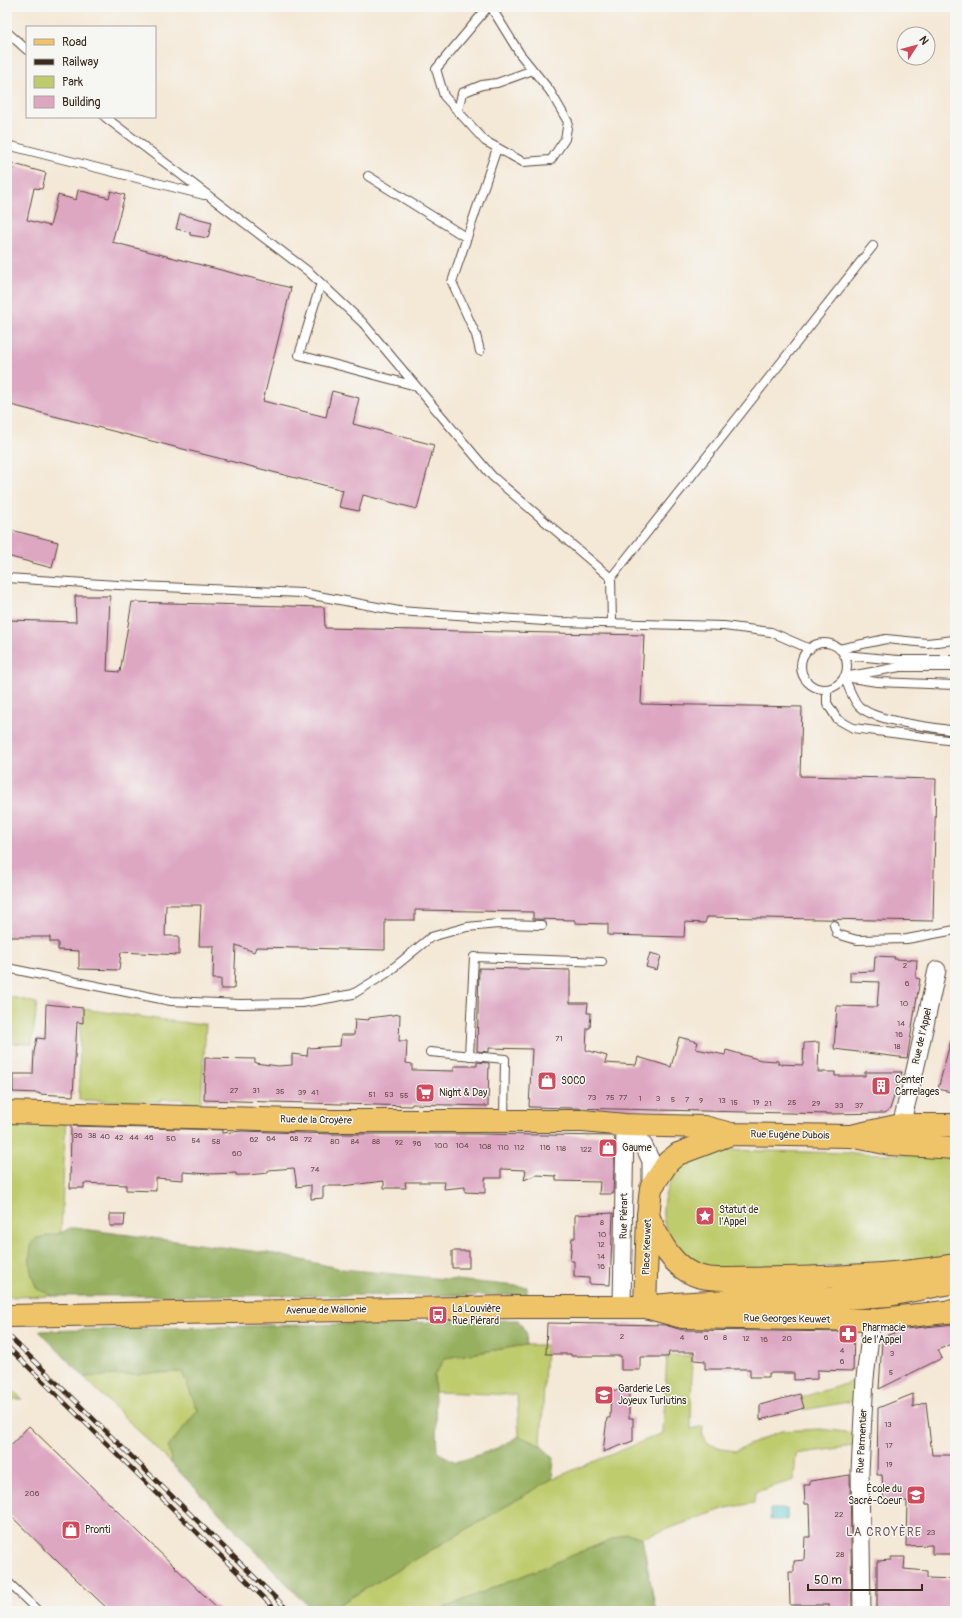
<svg xmlns="http://www.w3.org/2000/svg" width="962" height="1618" viewBox="0 0 962 1618" font-family="Pangolin,sans-serif">
<style>
.green{fill:#bfcc6e;stroke:#7d7b46}
.forest{fill:#97b061;stroke:#696d40}
.water{fill:#53c1ca;stroke:#477674}
.building{fill:#dda6c1}
.lines{fill:none;stroke-linecap:round;stroke-linejoin:round}
.service-casing{stroke:#57463a;stroke-width:10}
.minor-casing{stroke:#57463a;stroke-width:19}
.primary-casing{stroke:#57463a;stroke-width:24}
.motorway-casing{stroke:#57463a;stroke-width:24}
.service{stroke:#fff;stroke-width:8}
.minor{stroke:#fff;stroke-width:17}
.primary{stroke:#efc469;stroke-width:22}
.motorway{stroke:#efc469;stroke-width:22}
.rail-casing{stroke:#3b2a1e;stroke-width:4.5}
.rail{stroke:#f6f6f2;stroke-width:3;stroke-dasharray:9;stroke-linecap:butt}
.labels{text-anchor:middle;dominant-baseline:central;stroke-width:3;stroke-linejoin:round;paint-order:stroke}
.number-label{font-size:8px;fill:#644947}
.street-label{font-size:10px;fill:#3b2a1e;stroke:#f6f6f2}
.poi-label{font-size:10px;fill:#3b2a1e;stroke:#f6f6f2;text-anchor:start}
.quarter-label{font-size:12px;letter-spacing:1px;fill:#745557;stroke:#f6f6f2}
</style>
<rect width="100%" height="100%" fill="#f6f6f2"/>
<filter id="ink" filterUnits="userSpaceOnUse"><feTurbulence type="fractalNoise" baseFrequency=".025" numOctaves="2"/><feDisplacementMap in="SourceGraphic" scale="8" xChannelSelector="R" yChannelSelector="G"/><feConvolveMatrix kernelMatrix="1 2 1 2 8 2 1 2 1" color-interpolation-filters="sRGB"/></filter>
<filter id="wash" filterUnits="userSpaceOnUse"><feTurbulence type="fractalNoise" baseFrequency=".012" numOctaves="4" result="noise"/><feDisplacementMap in="SourceGraphic" scale="16" xChannelSelector="R" yChannelSelector="G"/><feGaussianBlur stdDeviation="0.9" result="paint"/><feColorMatrix in="noise" values="0 0 0 0 0 0 0 0 0 0 0 0 0 0 0 0 0 1.4 0 .05"/><feComposite in="paint" operator="in"/></filter>
<g filter="url(#wash)">
<rect width="100%" height="100%" fill="#f4e8d6"/>
<path class="green" d="M7,996L37,1003L32,1044L10,1043L7,1079Z
M83,1009L194,1024H206L201,1103L184,1102L183,1099H162L160,1102L79,1100L80,1026Z
M7,1112L66,1114L61,1233L45,1236L37,1289L54,1296L7,1297Z
M721,1150L929,1155L955,1157V1258L938,1262L729,1271C721,1270 711,1270 704,1267C652,1246 649,1185 697,1156C703,1152 714,1152 721,1150Z
M526,1345H546L541,1446L519,1436L517,1395L435,1392L434,1376L445,1358Z
M667,1355L692,1356L691,1429L703,1426L702,1436L707,1443L721,1449L735,1451L781,1431L820,1429L862,1434L861,1445L796,1454L794,1480L755,1492L754,1503L726,1508L642,1538L627,1533L437,1611H328L552,1479L663,1433Z
M182,1371L198,1411L168,1447L172,1464L84,1377Z
M865,1378L864,1399L804,1410L799,1398Z
M7,1384L22,1399H15L7,1403Z"/>
<path class="forest" d="M70,1228H75L275,1254L342,1269L527,1287V1295L54,1296L37,1289C29,1271 28,1261 32,1242L37,1238L61,1233Z
M518,1320L527,1334L526,1345L445,1358L434,1376L437,1452L456,1462C478,1455 500,1449 519,1436L541,1446L554,1458L552,1479L328,1611H313L172,1464L168,1447L198,1410L182,1372L84,1377L39,1331Z
M627,1533L642,1538L656,1611H437Z"/>
<path class="water" d="M770,1509H787V1520H770Z"/>
<g id="blocks">
<path class="building" d="M7,162L46,173L42,189L34,188L27,220L50,226L58,195L76,200L78,190L109,198L111,191L125,195L112,242L291,288L263,401L326,417L332,391L359,398L353,424L434,445L417,509L363,495L359,511L339,507L343,490L7,404Z
M180,214L212,222L208,238L190,235V232L176,229Z
M7,529L58,542L52,568L7,556Z
M75,596H110L107,671L120,672L132,602L324,607L325,628L644,635L641,704L802,707L800,776L936,779L933,921L707,917L705,923L685,922L684,937L608,935V924L575,923V920L533,919V912L415,910V920H385V950L256,947L254,952L236,945L234,989H221V979H213L214,946H199L201,905H166L165,936H179V955L121,952L119,970L79,969V951L58,950V942H50V937H7V620L76,622Z
M650,953L661,956L657,970L646,967Z
M875,956L895,957L894,959L917,960L916,978L920,979L907,1058L834,1049L837,1006L877,1007L879,982L850,981V972L874,971Z
M479,968L570,970V1003H588L587,1013H591L590,1028H587L586,1050L607,1056L605,1063L636,1065L638,1057L671,1067L679,1037L698,1042L696,1049L725,1055L726,1050L761,1060L778,1061V1064L803,1065L804,1043L819,1042L818,1072H835V1076H865V1072H902L890,1109L885,1113L831,1114L529,1107L532,1049L489,1048V1052L477,1051Z
M46,1004L83,1008V1023L77,1022L73,1096L39,1094V1093L13,1092V1074H33L34,1052L37,1038L45,1039Z
M400,1014L399,1041H407L406,1063L412,1064V1070L454,1071V1066H477V1062L489,1063L488,1106L412,1104L411,1106L204,1100L205,1058L255,1059V1063L278,1066L292,1065V1054L307,1056L308,1048L340,1046L341,1035H354L355,1019L369,1020V1018Z
M951,1040H955V1093L938,1089Z
M71,1126L222,1130V1133L242,1131L332,1134H476L613,1136L615,1139L613,1194H599L600,1182L556,1181V1176L536,1175L524,1180L526,1170L501,1169V1178H485V1193L465,1192V1187L444,1189L445,1182H405L406,1188H384V1181L342,1186H323V1198L311,1199V1185L297,1187L294,1168L268,1170V1173L248,1175H236V1173L210,1174L183,1172V1180L156,1178V1191L126,1190V1185L84,1183V1188H70Z
M613,1213L610,1285L589,1284V1278L574,1277V1261H570L572,1238H575V1215Z
M110,1214H125L124,1226H110Z
M452,1251H469V1268H452Z
M547,1323L665,1325L682,1330L854,1332L853,1371L817,1370V1379L794,1380V1373H769V1377H750V1369H705V1361L694,1360V1352H669L668,1357H640V1370H621V1356H571V1354H546Z
M955,1324V1342L938,1350L942,1358L879,1389L882,1341L885,1336L906,1329Z
M611,1390L629,1391V1418H633V1441L603,1452L607,1418H610Z
M800,1394L804,1408L760,1420V1405Z
M913,1394V1407L926,1402L932,1455H955V1554H932V1545L906,1546L907,1501H884L882,1475H877L878,1408Z
M29,1426L206,1597L221,1611H110L57,1561L7,1512V1449Z
M850,1475L852,1611H829V1605H790L789,1572H794V1561L804,1560L805,1537H810L809,1504H805L804,1485H810V1481Z
M891,1557H905L904,1569L927,1571V1578L955,1579V1611H877V1561L891,1560Z"/>
</g>
</g>
<g filter="url(#ink)">
<use href="#blocks" fill-opacity="0" stroke="#57463a" stroke-width="1"/>
<g class="lines">
<g class="service-casing">
<path id="service" d="M488,7L436,69L444,96L485,141L523,162L551,160L565,139L568,122L550,91L520,54L491,7
M7,32L27,50
M458,111L462,93L482,85L497,83L533,70
M105,117L309,272L363,323L492,476L611,578L612,623
M7,145L204,195
M368,176L467,238
M321,283L299,355L416,386
M480,351L476,335L452,282L497,148
M7,578L117,585L302,593L399,611L559,622L724,626L771,632L810,649
M611,578L873,246
M801 666a23 23 0 1 1 46 0a23 23 0 1 1-46 0Z
M839,649L886,639L927,643L955,640
M844,655L898,660H955
M844,677C848,685 854,703 860,707C877,722 932,727 955,731
M844,677L900,667H955
M851,678L877,682L955,685
M827,689V703L837,719L853,728L955,741
M834,925L837,934L857,940L907,939L955,930
M7,968L171,1001L240,1004L302,1003L353,994L387,973L431,937L467,927L498,924L542,925
M430,1052L505,1059L504,1121
M469,1056L474,957L602,962
M7,1581L38,1611"/>
</g>
<g class="minor-casing">
<path id="minor" d="M625,1125L644,1146L651,1161V1188
M901,1125L915,1070L937,970
M622,1307L625,1125
M862,1611L860,1471L865,1378L872,1320"/>
</g>
<g class="primary-casing">
<path id="primary" d="M7,1112L332,1121H583L625,1125L704,1127L731,1134L851,1136L901,1125H955
M645,1307L648,1216L651,1188L668,1162L678,1154L731,1134
M7,1316L517,1307H645L682,1317L872,1320L955,1311"/>
</g>
<g class="motorway-casing">
<path id="motorway" d="M851,1136L890,1144L955,1148
M648,1216C659,1240 673,1271 702,1277C709,1279 717,1279 725,1279C801,1278 879,1278 955,1265
M645,1307L675,1304L762,1299H831L889,1295L955,1282"/>
</g>
<use href="#service" class="service"/>
<use href="#minor" class="minor"/>
<use href="#primary" class="primary"/>
<use href="#motorway" class="motorway"/>
<g class="rail-casing">
<path id="rail" d="M7,1334L289,1611
M7,1346L277,1611"/>
</g>
<use href="#rail" class="rail"/>
</g>
</g>
<defs>
<g id="shop-square" transform="scale(1)"><rect x="-9" y="-9" width="18" height="18" rx="4" fill="#d1495b" stroke="#f6f6f2"/><path d="M-5-2.5h2.3a2.7 3.5 0 0 1 5.4 0H5L5.5 6h-11ZM-1.5-2.5h3a1.5 2.3 0 0 0-3 0Z" fill="#fff"/></g>
<g id="building-square" transform="scale(1)"><rect x="-9" y="-9" width="18" height="18" rx="4" fill="#d1495b" stroke="#f6f6f2"/><path d="M-4-6H4V6H1V3H-1V6H-4ZM-2.5-4.3h1.7v1.8h-1.7ZM.8-4.3h1.7v1.8H.8ZM-2.5-1h1.7V.8h-1.7ZM.8-1h1.7V.8H.8Z" fill="#fff"/></g>
<g id="supermarket-square" transform="scale(1)"><rect x="-9" y="-9" width="18" height="18" rx="4" fill="#d1495b" stroke="#f6f6f2"/><path d="M-6-5.5h2.5l.6 2H6L4.5 2H-2.5L-4.4-4H-6ZM-1.5 3.2a1.3 1.3 0 1 0 .1 0ZM3 3.2a1.3 1.3 0 1 0 .1 0Z" fill="#fff"/></g>
<g id="sight-square" transform="scale(1)"><rect x="-9" y="-9" width="18" height="18" rx="4" fill="#d1495b" stroke="#f6f6f2"/><path d="M0-6L1.8-2.2L6-1.7L2.9 1.2L3.7 5.4L0 3.3L-3.7 5.4L-2.9 1.2L-6-1.7L-1.8-2.2Z" fill="#fff"/></g>
<g id="bus-square" transform="scale(1)"><rect x="-9" y="-9" width="18" height="18" rx="4" fill="#d1495b" stroke="#f6f6f2"/><path d="M-5-6H5V4H4V6H2V4H-2V6H-4V4H-5ZM-3.5-4V0h7V-4ZM-3.5 1.2v1.5H-2V1.2ZM2 1.2v1.5H3.5V1.2Z" fill="#fff"/></g>
<g id="pharmacy-square" transform="scale(1)"><rect x="-9" y="-9" width="18" height="18" rx="4" fill="#d1495b" stroke="#f6f6f2"/><path d="M-2-6h4v4h4v4h-4v4h-4v-4h-4v-4h4Z" fill="#fff"/></g>
<g id="school-square" transform="scale(1)"><rect x="-9" y="-9" width="18" height="18" rx="4" fill="#d1495b" stroke="#f6f6f2"/><path d="M0-5L7-2L0 1L-7-2ZM-4 1L0 2.5L4 1V4Q0 6-4 4Z" fill="#fff"/></g>
</defs>
<g fill-rule="evenodd">
<use href="#shop-square" x="547" y="1081"/>
<use href="#building-square" x="881" y="1086"/>
<use href="#supermarket-square" x="425" y="1093"/>
<use href="#shop-square" x="608" y="1148"/>
<use href="#sight-square" x="705" y="1216"/>
<use href="#bus-square" x="438" y="1315"/>
<use href="#pharmacy-square" x="848" y="1334"/>
<use href="#school-square" x="604" y="1395"/>
<use href="#school-square" x="916" y="1495"/>
<use href="#shop-square" x="71" y="1530"/>
</g>
<g class="labels">
<g class="number-label">
<text x="905" y="965">2</text>
<text x="907" y="983">6</text>
<text x="904" y="1003">10</text>
<text x="901" y="1023">14</text>
<text x="899" y="1034">16</text>
<text x="559" y="1038">71</text>
<text x="897" y="1046">18</text>
<text x="234" y="1090">27</text>
<text x="256" y="1090">31</text>
<text x="280" y="1091">35</text>
<text x="302" y="1092">39</text>
<text x="315" y="1092">41</text>
<text x="372" y="1094">51</text>
<text x="389" y="1094">53</text>
<text x="404" y="1095">55</text>
<text x="592" y="1097">73</text>
<text x="610" y="1097">75</text>
<text x="623" y="1097">77</text>
<text x="640" y="1098">1</text>
<text x="658" y="1098">3</text>
<text x="673" y="1099">5</text>
<text x="687" y="1099">7</text>
<text x="701" y="1100">9</text>
<text x="722" y="1100">13</text>
<text x="734" y="1102">15</text>
<text x="756" y="1102">19</text>
<text x="792" y="1102">25</text>
<text x="768" y="1103">21</text>
<text x="816" y="1103">29</text>
<text x="839" y="1105">33</text>
<text x="859" y="1105">37</text>
<text x="78" y="1135">36</text>
<text x="92" y="1135">38</text>
<text x="105" y="1136">40</text>
<text x="119" y="1137">42</text>
<text x="134" y="1137">44</text>
<text x="149" y="1137">46</text>
<text x="171" y="1138">50</text>
<text x="271" y="1138">64</text>
<text x="294" y="1138">68</text>
<text x="254" y="1139">62</text>
<text x="308" y="1139">72</text>
<text x="196" y="1140">54</text>
<text x="216" y="1141">58</text>
<text x="335" y="1141">80</text>
<text x="355" y="1141">84</text>
<text x="376" y="1141">88</text>
<text x="399" y="1142">92</text>
<text x="417" y="1143">96</text>
<text x="441" y="1145">100</text>
<text x="462" y="1145">104</text>
<text x="485" y="1146">108</text>
<text x="503" y="1147">110</text>
<text x="519" y="1147">112</text>
<text x="545" y="1147">116</text>
<text x="561" y="1148">118</text>
<text x="586" y="1149">122</text>
<text x="237" y="1153">60</text>
<text x="315" y="1169">74</text>
<text x="602" y="1222">8</text>
<text x="602" y="1234">10</text>
<text x="601" y="1244">12</text>
<text x="601" y="1256">14</text>
<text x="601" y="1266">16</text>
<text x="622" y="1336">2</text>
<text x="682" y="1337">4</text>
<text x="706" y="1337">6</text>
<text x="725" y="1337">8</text>
<text x="746" y="1338">12</text>
<text x="787" y="1338">20</text>
<text x="764" y="1339">16</text>
<text x="842" y="1350">4</text>
<text x="892" y="1353">3</text>
<text x="842" y="1361">6</text>
<text x="891" y="1372">5</text>
<text x="888" y="1424">13</text>
<text x="889" y="1445">17</text>
<text x="889" y="1464">19</text>
<text x="32" y="1493">206</text>
<text x="839" y="1514">22</text>
<text x="931" y="1532">23</text>
<text x="840" y="1554">28</text>
</g>
<g class="street-label">
<text transform="translate(922 1036) rotate(-77)">Rue de l'Appel</text>
<text transform="translate(316 1120) rotate(1)">Rue de la Croyère</text>
<text transform="translate(790 1135) rotate(1)">Rue Eugène Dubois</text>
<text transform="translate(624 1216) rotate(-89)">Rue Piérart</text>
<text transform="translate(647 1247) rotate(-88)">Place Keuwet</text>
<text transform="translate(326 1310) rotate(-1)">Avenue de Wallonie</text>
<text transform="translate(787 1319) rotate(1)">Rue Georges Keuwet</text>
<text transform="translate(862 1441) rotate(-87)">Rue Parmentier</text>
</g>
<g class="poi-label">
<text x="895" y="1080">Center<tspan x="895" dy="12">Carrelages</tspan></text>
<text x="561" y="1081">SOCO</text>
<text x="439" y="1093">Night &amp; Day</text>
<text x="622" y="1148">Gaume</text>
<text x="719" y="1210">Statut de<tspan x="719" dy="12">l'Appel</tspan></text>
<text x="452" y="1309">La Louvière<tspan x="452" dy="12">Rue Piérard</tspan></text>
<text x="862" y="1328">Pharmacie<tspan x="862" dy="12">de l'Appel</tspan></text>
<text x="618" y="1389">Garderie Les<tspan x="618" dy="12">Joyeux Turlutins</tspan></text>
<text x="902" y="1489" text-anchor="end">École du<tspan x="902" dy="12">Sacré-Coeur</tspan></text>
<text x="85" y="1530">Pronti</text>
</g>
<g class="quarter-label">
<text x="884" y="1532">LA CROYÈRE</text>
</g>
</g>
<rect width="962" height="1618" fill="none" stroke="#f6f6f2" stroke-width="24"/>
<rect x="26" y="26" width="130" height="92" fill="#f6f6f2" stroke="#aba49d"/>
<rect x="34" y="39" width="20" height="6" fill="#efc469" stroke="#aba49d"/>
<text x="62" y="46" font-size="12" fill="#3b2a1e">Road</text>
<rect x="34" y="59" width="20" height="6" fill="#3b2a1e" stroke="#aba49d"/>
<text x="62" y="66" font-size="12" fill="#3b2a1e">Railway</text>
<rect x="34" y="76" width="20" height="12" fill="#bfcc6e" stroke="#aba49d"/>
<text x="62" y="86" font-size="12" fill="#3b2a1e">Park</text>
<rect x="34" y="96" width="20" height="12" fill="#dda6c1" stroke="#aba49d"/>
<text x="62" y="106" font-size="12" fill="#3b2a1e">Building</text>
<g transform="translate(916 46) rotate(54)"><circle r="19" fill="#f6f6f2" stroke="#aba49d"/>
<path d="M0-3L7 15L0 10L-7 15Z" fill="#d1495b"/>
<text y="-6" font-size="11" font-weight="bold" text-anchor="middle" fill="#3b2a1e">N</text>
</g>
<path d="M808 1584v6h114v-6" fill="none" stroke="#3b2a1e" stroke-width="2"/>
<text x="814" y="1584" font-size="12" fill="#3b2a1e" stroke="#f6f6f2" stroke-width="3" paint-order="stroke">50 m</text>
</svg>
